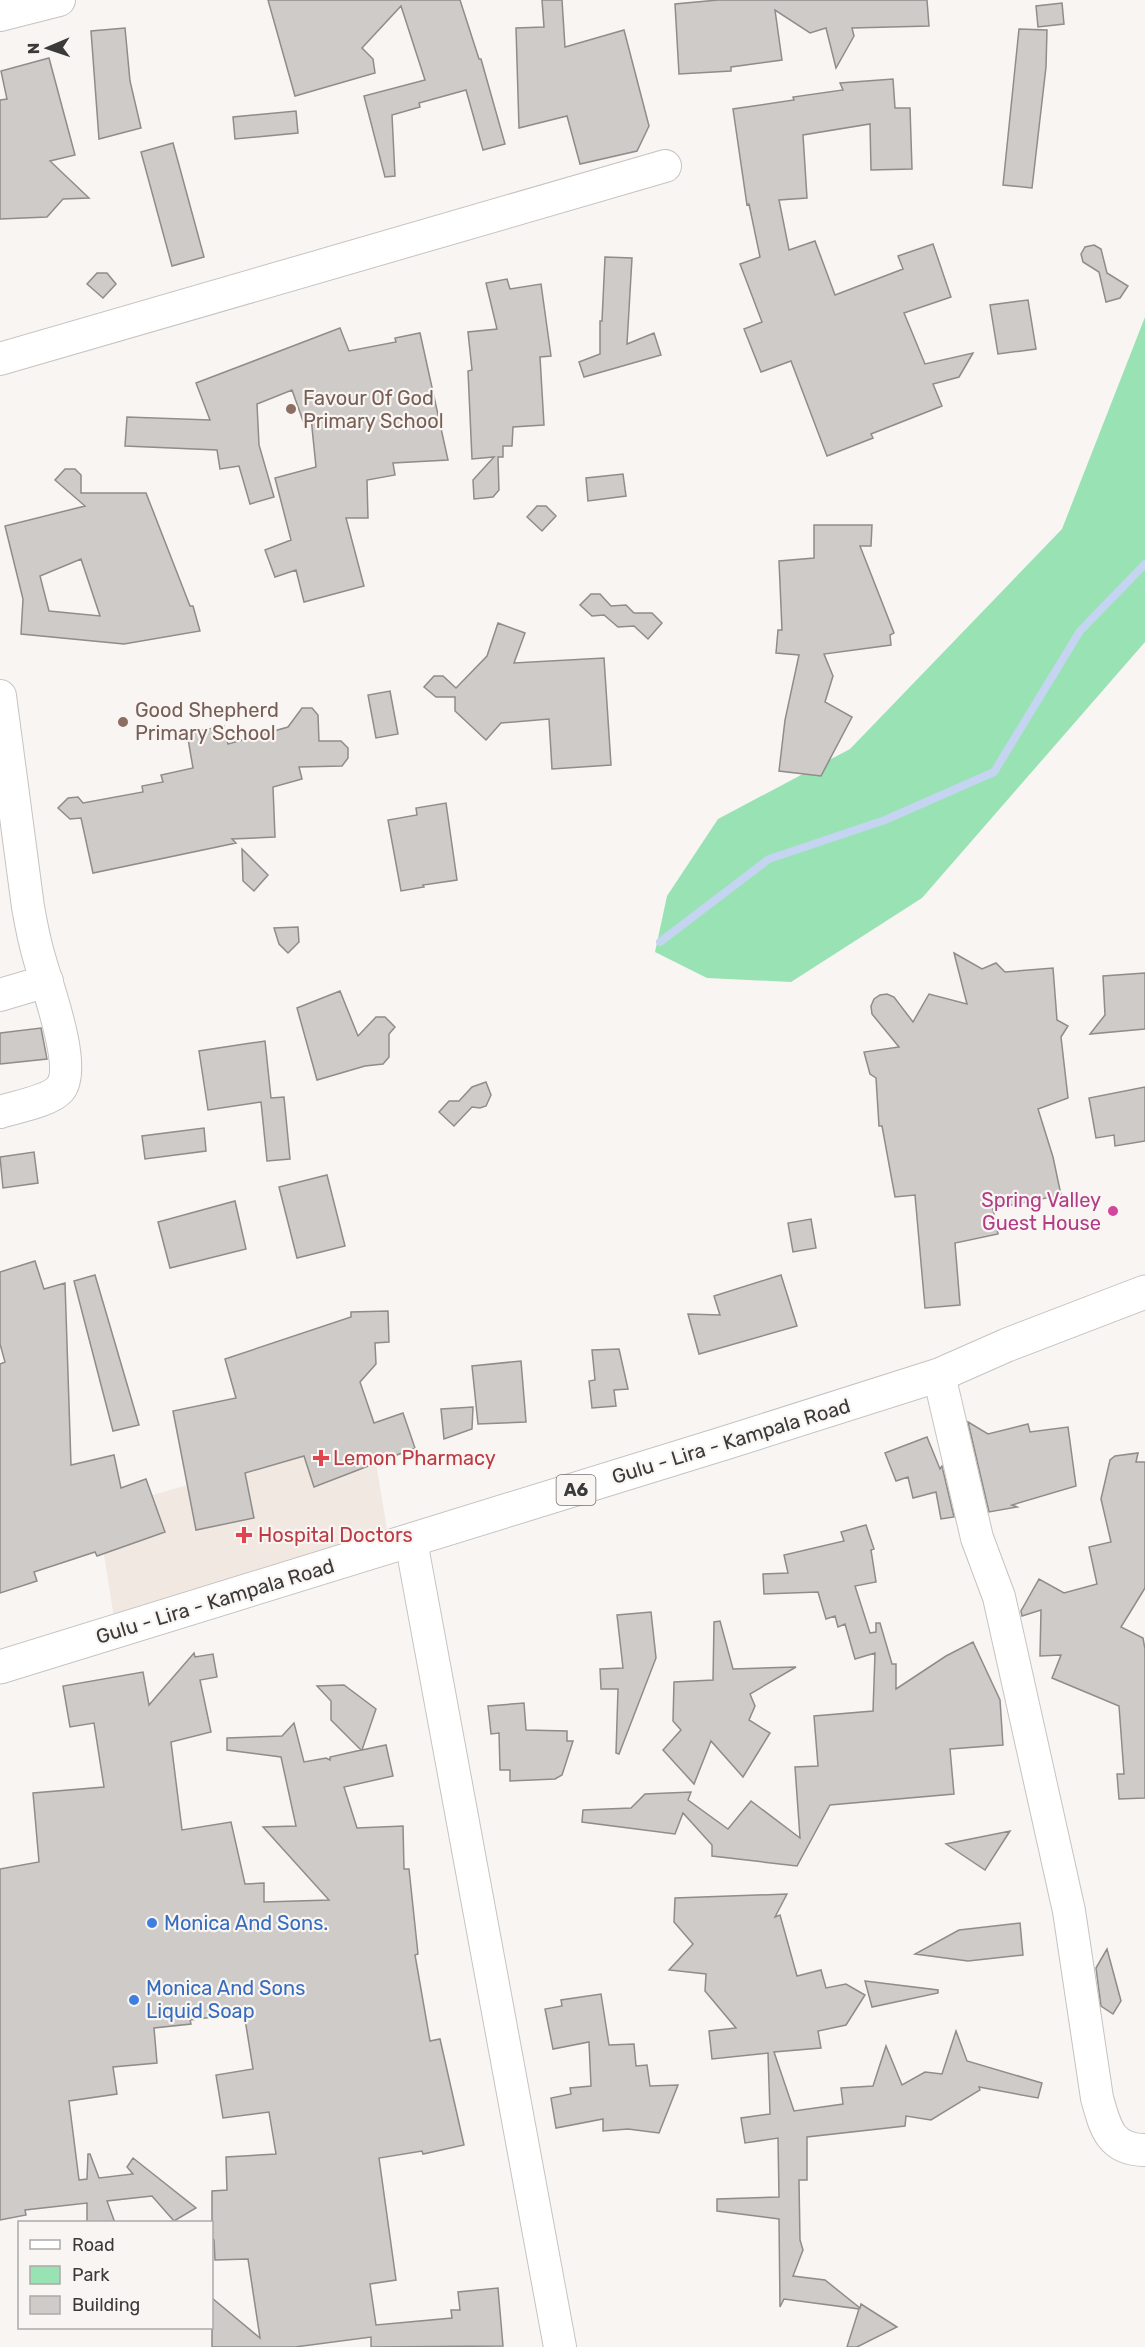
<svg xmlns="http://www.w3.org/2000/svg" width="1145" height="2347" viewBox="0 0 1145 2347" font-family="Rubik,sans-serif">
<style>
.built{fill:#f2e8e2}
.green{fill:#99e2b3}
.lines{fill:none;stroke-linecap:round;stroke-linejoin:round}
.stream{stroke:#c5d4f1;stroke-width:8}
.building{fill:#cecbc9;stroke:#8f8c8a;stroke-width:1.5;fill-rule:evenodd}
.street-casing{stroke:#c6c3c1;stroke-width:34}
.primary-casing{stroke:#c6c3c1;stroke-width:35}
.street{stroke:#fff;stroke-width:32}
.primary{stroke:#fff;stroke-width:33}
.education-dot{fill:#8d6e63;stroke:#f8f5f3;stroke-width:2}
.hotel-dot{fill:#d1479c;stroke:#f8f5f3;stroke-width:2}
.health-dot{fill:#e0444e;stroke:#f8f5f3;stroke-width:2}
.shop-dot{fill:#3f7fe0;stroke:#f8f5f3;stroke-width:2}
.labels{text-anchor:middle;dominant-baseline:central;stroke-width:4.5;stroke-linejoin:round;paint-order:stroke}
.shield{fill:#f8f5f3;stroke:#747272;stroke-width:1.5}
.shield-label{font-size:18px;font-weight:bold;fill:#3b3a3a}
.education-label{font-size:20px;fill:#785e54;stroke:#f8f5f3;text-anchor:start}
.hotel-label{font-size:20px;fill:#b23c85;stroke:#f8f5f3;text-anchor:end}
.street-label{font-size:20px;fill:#3b3a3a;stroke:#f8f5f3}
.health-label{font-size:20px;fill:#be3a42;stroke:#f8f5f3;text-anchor:start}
.shop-label{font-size:20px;fill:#366cbe;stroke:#f8f5f3;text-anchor:start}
</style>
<rect width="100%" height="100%" fill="#f8f5f3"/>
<path class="built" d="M371,1432L392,1559L118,1643L97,1511Z"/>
<path class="green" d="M1145,317V642L922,898L791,982L707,978L655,952L667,896L718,819L850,749L1062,529Z"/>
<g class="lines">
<path class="stream" d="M660,942L769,859L885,820L994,772L1080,631L1145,564"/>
</g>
<path class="building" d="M268,0H460L479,59H481L505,144L483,150L466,90L419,103L420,107L392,115L395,176L385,177L364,96L425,80L401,6L362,48L373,59L375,73L295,96Z
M542,0H562L565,47L624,30L649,126L637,151L580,164L567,116L519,128L516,28L544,27Z
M718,0H927L929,26L852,28L854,36L836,68L826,28L810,33L775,10L782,60L731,67V71L679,74L675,4Z
M1062,3L1064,24L1038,27L1036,6Z
M125,28L130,81L141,128L99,139L91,31Z
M1019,29L1047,30L1046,67L1032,188L1003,185Z
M49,58L75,155L50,161L89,198L63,199L47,217L0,219V100L7,99L1,71Z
M893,79L895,108H910L912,169L871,170L870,124L803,135L807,198L779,200L789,250L815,241L835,295L903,269L898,256L933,244L951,297L904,313L925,364L973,353L959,377L933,384L942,406L871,434L873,438L827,456L791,361L761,372L744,329L762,322L740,264L760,257L749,204L747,205L733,109L794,100L793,97L843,90L840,83Z
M296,111L298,133L235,139L233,117Z
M173,143L204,257L172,266L141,152Z
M1094,245L1101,249L1107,273L1128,286L1120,298L1106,302L1099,272L1083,262L1081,254L1085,247Z
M605,257L632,258L627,344L654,333L661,355L584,377L579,362L600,354V321H602Z
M97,273H107L116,284L103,298L87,284Z
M507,279L510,289L541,284L551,356L540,357L544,425L513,427L512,446H503V457H498L499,490L493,497L474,499L473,480L494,457L472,459L468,371L472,370L468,332L497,329L486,283Z
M1028,300L1036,349L998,354L990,305Z
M340,328L349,351L396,342L395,338L420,333L448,460L393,463L395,475L367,480L368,518H346L364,586L304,602L296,570L275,577L265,550L291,540L275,478L316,467L311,418L303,421L292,390L257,404L259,445L274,497L250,504L239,466L220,469L217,450L125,446L127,417L210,420L196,383Z
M65,469H75L81,475V493H146L190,606H193L200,631L124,644L21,634L23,599L5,526L85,506L55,480ZM81,559L100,616L49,611L40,576Z
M623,474L626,496L588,501L586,478Z
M537,506H546L556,516L542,531L527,517Z
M814,525H872L871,546H860L894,633L890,635L891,645L824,654L833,676L825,702L852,717L821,776L779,771L785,720L799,655L776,653L778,630H782L779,561L814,558Z
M591,594H600L611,606L626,605L634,613H652L662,623L648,639L634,626L618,627L604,615L592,616L580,605Z
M498,623L525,633L514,663L604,658L611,765L552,769L549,719L501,723L486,740L455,711V697H436L424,687L434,676H443L456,688L487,656Z
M390,691L398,734L376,738L368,695Z
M302,708H312L318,715L319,741H341L348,748V758L342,766L299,767L302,779L273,787L275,837L232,839L236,843L93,873L81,818L70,819L58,808L68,798L78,797L83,803L143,792L142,786L163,782L161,775L193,768L187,733L224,726L228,744L288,727Z
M446,803L457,880L423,885L424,887L401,891L388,820L417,815L416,808Z
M242,849L268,875L254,891L243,881Z
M298,927L299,942L288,953L279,944L274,928Z
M954,953L982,969L996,963L1005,972L1053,968L1057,1020L1068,1026L1061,1037L1068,1098L1038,1109L1053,1157L1061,1195L993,1209L998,1234L955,1243L960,1305L925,1308L915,1195L895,1197L882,1126H879L876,1078L870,1074L864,1052L899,1047L872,1014L871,1006L874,999L880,995L887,994L894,997L913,1022L929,994L967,1004Z
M1145,973V1029L1090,1034L1105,1015L1103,976Z
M340,991L358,1036L376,1017H385L395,1027L389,1034V1057L383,1064L365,1066L317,1080L297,1008Z
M41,1028L47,1059L0,1064V1033Z
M265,1041L271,1098L284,1097L290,1159L267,1161L261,1102L208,1110L199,1051Z
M486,1082L491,1095L486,1106L480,1108L472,1107L454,1126L439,1112L449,1101H459L472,1087Z
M1145,1087V1141L1115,1146L1114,1135L1096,1138L1089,1098Z
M204,1128L206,1151L145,1159L142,1136Z
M34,1152L38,1183L3,1188L0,1157Z
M327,1175L345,1246L297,1258L279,1187Z
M235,1201L246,1249L170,1268L158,1222Z
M811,1219L816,1248L793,1252L788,1223Z
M35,1261L44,1289L65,1283L71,1465L114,1455L121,1488L146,1479L165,1532L97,1556L95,1552L34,1572L37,1581L0,1593V1364L5,1362L0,1344V1272Z
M95,1275L139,1425L113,1431L74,1281Z
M781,1275L797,1326L699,1354L688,1314L720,1315L714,1296Z
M388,1311L389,1342L375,1343L376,1364L360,1382L374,1423L403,1413L415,1448L314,1487L304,1456L245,1473L254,1518L196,1530L173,1411L236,1398L225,1359L351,1317V1312Z
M619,1349L628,1389L614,1390L616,1406L592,1408L589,1381L595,1380L592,1350Z
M521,1361L526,1422L478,1424L472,1366Z
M473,1407L472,1429L444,1439L441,1409Z
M968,1422L988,1434L1028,1424L1030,1432L1068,1427L1076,1486L1012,1505L1017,1507L989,1512Z
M927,1437L940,1469L942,1466L954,1517L941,1519L936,1492L913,1498L908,1477L896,1481L885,1453Z
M1138,1453L1136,1462H1145V1588L1121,1627L1143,1638L1145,1649V1798L1119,1799L1117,1774H1124L1119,1706L1052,1678L1061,1655L1040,1656L1041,1610L1022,1616L1021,1611L1039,1579L1064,1593L1097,1584L1089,1547L1111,1542L1101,1499L1110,1460L1115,1456Z
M866,1525L874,1549L871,1550L876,1582L855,1586L870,1633L876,1632V1623H880L892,1664H896V1689L946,1656L973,1642L1000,1700L1003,1745L950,1749L954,1794L830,1805L797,1866L712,1856V1845L683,1813L675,1834L582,1822L583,1810L631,1808L645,1794L691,1792L688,1800L728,1829L751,1801L800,1838L795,1767L818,1766L814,1716L873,1711L875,1653L855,1659L845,1624L838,1627L835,1616L826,1619L818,1592L764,1594L763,1574L788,1573L784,1555L844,1541L841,1532Z
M651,1612L656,1658L619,1754L616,1753L618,1689H601L600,1669L623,1668L617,1615Z
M720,1621L733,1669L796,1667L750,1694L755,1706L749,1720L770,1733L743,1777L711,1741L694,1784L663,1750L681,1730L673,1721L674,1682L713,1680L714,1622Z
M194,1653L195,1657L213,1654L217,1677L200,1680L211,1732L171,1742L182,1830L231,1822L245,1884L264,1883V1902L329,1900L263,1827L296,1826L281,1757L227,1750V1738L282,1736L294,1723L304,1762L326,1758L330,1760V1757L361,1750L331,1720V1701L317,1686L344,1685L376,1709L362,1750L386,1745L393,1776L344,1787L357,1828L403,1826L404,1869H409L418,1954L415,1955L430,2041L440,2039L464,2145L423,2154L422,2151L379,2158L396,2280L370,2284L376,2325L452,2318L451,2310H460L458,2292L498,2288L503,2346L371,2347V2337L295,2347H212V2298L260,2338L248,2259L215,2260L214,2240L212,2238V2191L227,2190L226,2157L276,2154L269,2112L223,2118L216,2075L253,2069L244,2013L190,2020L191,2024L154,2028L157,2063L113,2067L117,2094L69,2101L79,2180L87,2179L88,2154H90L99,2178L133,2174L127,2167L133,2158L196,2208L174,2221L152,2196L107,2201L115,2223H87V2203L25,2210L26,2215L0,2220V1869L39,1862L33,1793L104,1787L94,1723L70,1727L63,1686L143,1672L149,1705Z
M524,1703L526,1730L567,1731V1741H573L562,1775L555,1779L510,1781V1770H500L499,1733L491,1734L488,1706Z
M1010,1831L985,1870L946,1844Z
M787,1894L775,1917L780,1915L797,1976L821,1970L826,1988L846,1984L865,1995L846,2025L818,2031L821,2048L774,2052L794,2111L843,2104L841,2088L873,2086L886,2046L902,2085L925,2072L942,2074L956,2031L967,2061L1042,2083L1038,2098L979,2087L980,2090L931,2120L906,2116L905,2126L807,2137V2180H799L800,2240L803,2250L793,2276L825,2280L860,2308L861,2304L897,2327L857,2347H847L859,2309L784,2299L780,2307L779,2219L717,2211V2199L779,2197L778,2138L745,2143L741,2118L770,2114L768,2053L712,2059L709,2031L736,2028L705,1991L706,1974L669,1970L693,1944L674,1922L675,1898Z
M1020,1923L1023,1955L968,1961L915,1954L959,1930Z
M1107,1949L1121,2001L1113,2014L1101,2006L1096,1968Z
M865,1981L938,1990V1993L872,2007Z
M601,1994L609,2045L634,2044L636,2066L647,2065L650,2086L678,2085L659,2133L628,2129L603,2131V2119L556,2128L551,2098L571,2094L570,2088L591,2086L589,2042L553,2049L545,2009L562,2006L561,2000Z"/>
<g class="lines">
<g class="street-casing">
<path id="street" d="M0,15L59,0
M0,359L665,166
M0,696L28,907C31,924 34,940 39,957C46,983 78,1068 60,1089C50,1101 15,1107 0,1112
M0,995L47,981
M939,1375L977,1538L999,1597L1069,1911L1097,2098C1105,2127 1110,2150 1145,2150
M411,1541L560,2347"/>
</g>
<g class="primary-casing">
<path id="primary" d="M0,1667L728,1442L939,1375L1007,1345L1145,1292"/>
</g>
<use href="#street" class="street"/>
<use href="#primary" class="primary"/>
</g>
<g class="education-dot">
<circle cx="291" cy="409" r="6"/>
<circle cx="123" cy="722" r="6"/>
</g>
<circle class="hotel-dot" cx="1113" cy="1211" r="6"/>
<g class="health-dot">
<path d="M318 1449h6v6h6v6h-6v6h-6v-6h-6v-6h6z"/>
<path d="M241 1526h6v6h6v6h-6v6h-6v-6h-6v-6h6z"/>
</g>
<g class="shop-dot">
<circle cx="152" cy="1923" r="6"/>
<circle cx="134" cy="2000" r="6"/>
</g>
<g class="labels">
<rect class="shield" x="556.5" y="1475" width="39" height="30" rx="4.5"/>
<g class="shield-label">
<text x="576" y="1490">A6</text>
</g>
<g class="education-label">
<text x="303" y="398">Favour Of God<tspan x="303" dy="23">Primary School</tspan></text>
<text x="135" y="710">Good Shepherd<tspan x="135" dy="23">Primary School</tspan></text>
</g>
<g class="hotel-label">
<text x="1101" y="1200">Spring Valley<tspan x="1101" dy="23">Guest House</tspan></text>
</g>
<g class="street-label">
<text transform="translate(731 1441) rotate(-17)">Gulu - Lira - Kampala Road</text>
<text transform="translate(215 1601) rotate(-17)">Gulu - Lira - Kampala Road</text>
</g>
<g class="health-label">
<text x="333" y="1458">Lemon Pharmacy</text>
<text x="258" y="1535">Hospital Doctors</text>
</g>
<g class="shop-label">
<text x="164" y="1923">Monica And Sons.</text>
<text x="146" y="1988">Monica And Sons<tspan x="146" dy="23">Liquid Soap</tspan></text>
</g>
</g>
<rect x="18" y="2221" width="195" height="108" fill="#f8f5f3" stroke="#acaaa9" stroke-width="1.5"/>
<rect x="30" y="2240" width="30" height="9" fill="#ffffff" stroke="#acaaa9" stroke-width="1.5"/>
<text x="72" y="2251" font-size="18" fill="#3b3a3a">Road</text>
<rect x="30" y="2266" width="30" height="18" fill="#99e2b3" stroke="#acaaa9" stroke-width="1.5"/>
<text x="72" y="2281" font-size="18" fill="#3b3a3a">Park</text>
<rect x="30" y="2296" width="30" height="18" fill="#cecbc9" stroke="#acaaa9" stroke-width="1.5"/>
<text x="72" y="2311" font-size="18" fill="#3b3a3a">Building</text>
<g transform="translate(48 48) rotate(268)" stroke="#f8f5f3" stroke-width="4.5" paint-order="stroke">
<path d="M0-4.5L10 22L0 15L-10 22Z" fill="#3b3a3a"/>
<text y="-9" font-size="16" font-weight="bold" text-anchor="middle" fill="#3b3a3a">N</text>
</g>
</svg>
